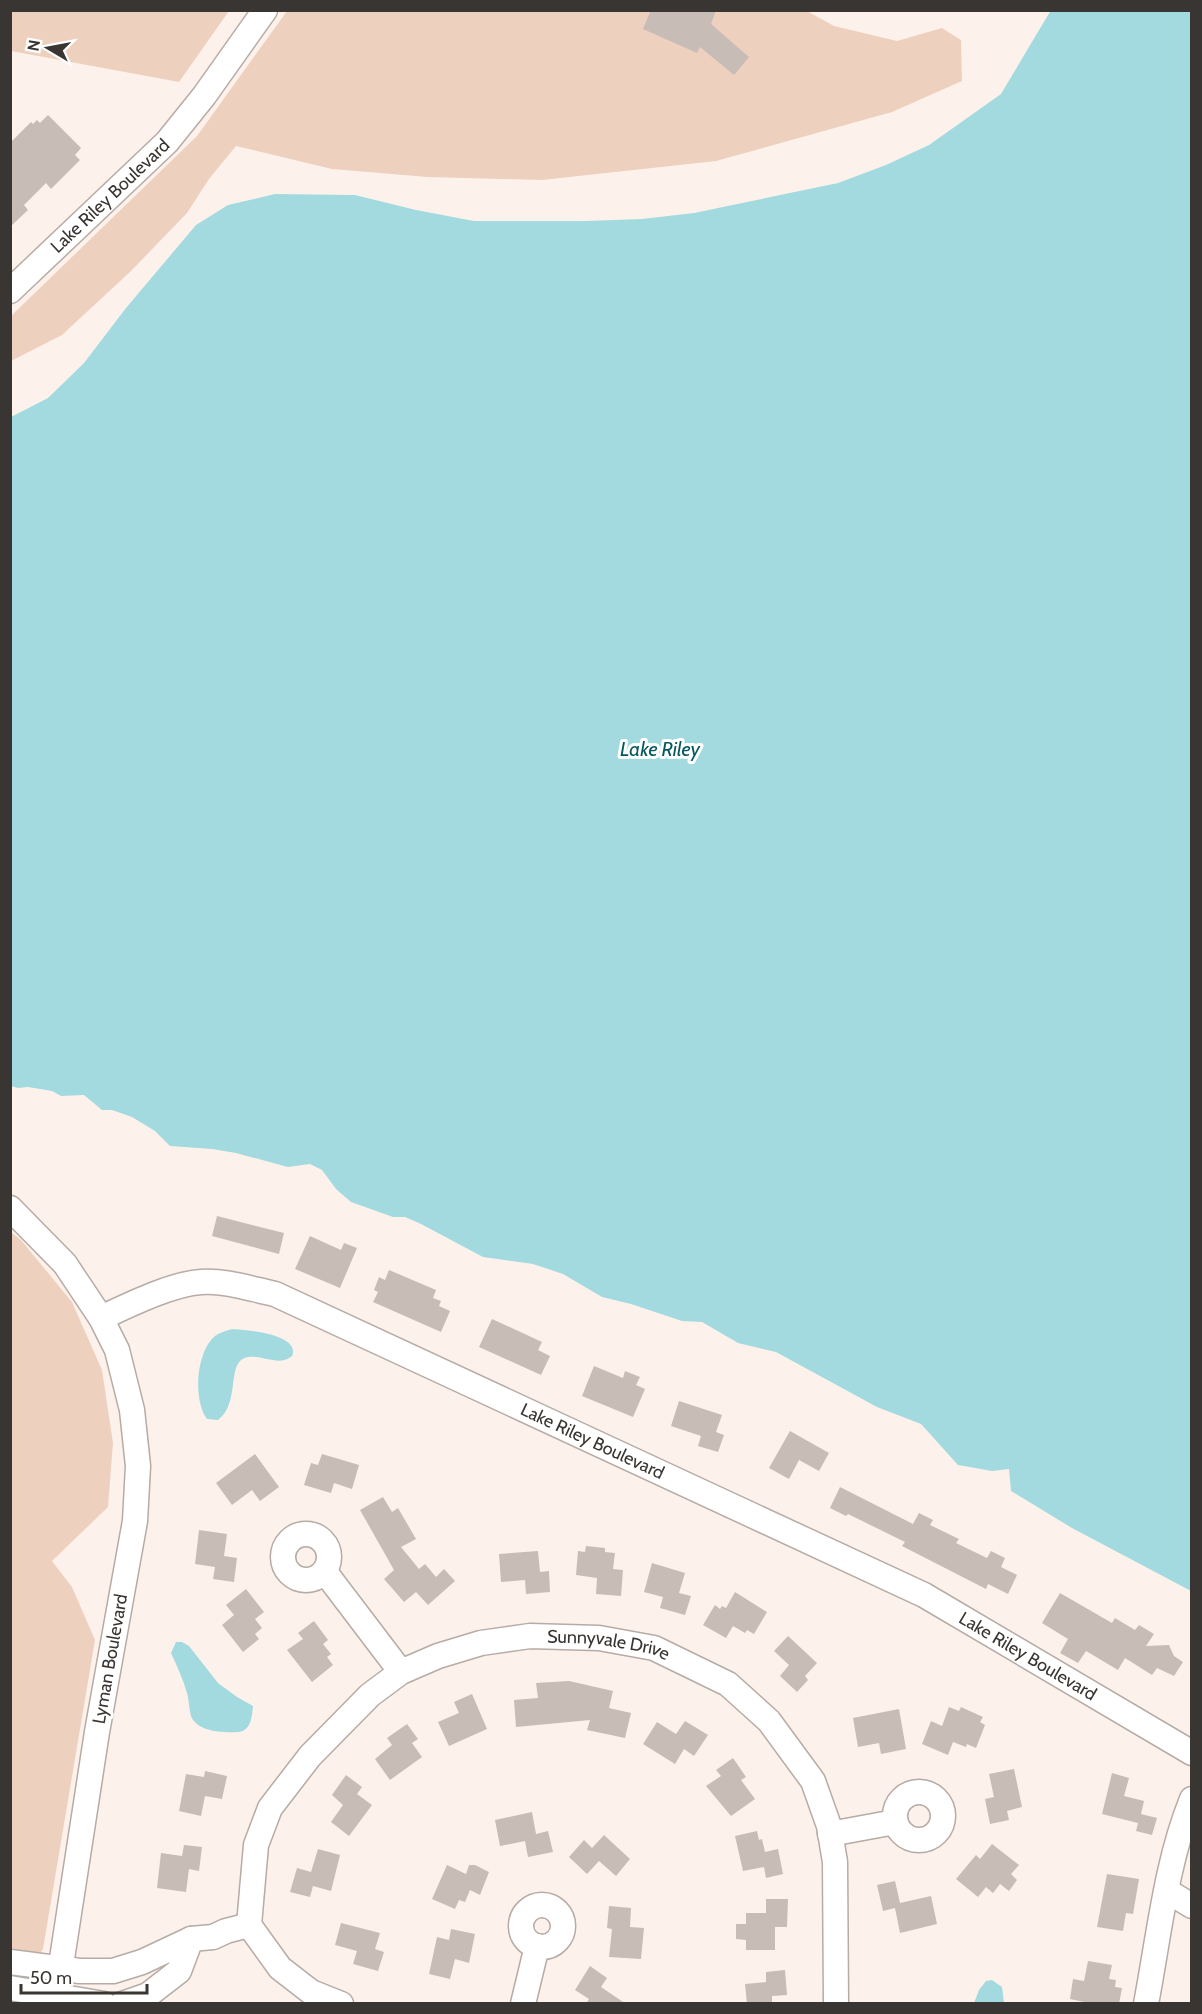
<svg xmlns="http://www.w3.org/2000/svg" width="1202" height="2014" viewBox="0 0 1202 2014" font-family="Cabin,sans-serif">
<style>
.green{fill:#eed0bf}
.water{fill:#a2dadf}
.building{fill:#c7bcb6}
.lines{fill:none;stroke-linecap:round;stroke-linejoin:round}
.minor-casing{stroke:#b6aba5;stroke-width:27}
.minor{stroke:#fff;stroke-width:24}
.labels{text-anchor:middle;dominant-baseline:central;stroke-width:6;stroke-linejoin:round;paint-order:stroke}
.street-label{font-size:18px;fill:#393532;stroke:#fff}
.water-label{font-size:20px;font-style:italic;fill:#04585e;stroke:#fff}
</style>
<rect width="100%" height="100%" fill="#fdf2eb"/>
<path class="green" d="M805,10L834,26L897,41L942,28L961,40L962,81L892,112L716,161L542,180L427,177L332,169L236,146L209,179L187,213L131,271L62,335L11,361V316L197,136L287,11Z
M10,11L11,10L229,11L179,82L11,51Z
M11,1232L21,1240L72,1302L102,1370L113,1443L108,1507L52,1561L72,1587L95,1640L43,1949L38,1956L11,1957Z"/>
<path class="water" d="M1051,10L1191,11V1591L1072,1528L1011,1491L1009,1469L992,1471L958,1465L921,1424L877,1407L776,1352L738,1343L702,1322L682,1321L631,1304L602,1297L563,1274L533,1264L483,1257L421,1224L405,1217H393L351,1202L336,1189L322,1170L310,1164L288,1167L236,1153L212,1149L170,1146L155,1131L132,1117L112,1110H102L84,1095L61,1096L52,1091L28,1087L18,1088L11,1086V417L48,398L84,363L126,308L196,225L228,205L275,194L355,195L416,210L474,221H586L642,219L694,213L838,183L886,165L929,145L1001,94Z
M232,1329C245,1330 292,1333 293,1351C293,1355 292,1357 289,1358C275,1367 252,1349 240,1361C229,1373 238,1405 218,1420L207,1419C193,1401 196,1353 214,1337C218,1333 226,1331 232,1329Z
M176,1642H182L189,1646L218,1683L237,1697L253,1706C252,1717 251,1731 238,1732C224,1733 197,1732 191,1716C189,1709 189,1700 187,1693C183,1679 177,1666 171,1653Z
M992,1980L1002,1987L1004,2003H974L979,1990L986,1981Z"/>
<path class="building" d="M651,10H716L711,24L749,57L734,75L700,47L697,53L643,29Z
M48,115L81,148L75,155L80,160L51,189L46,183L24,205L28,210L10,227V143L31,122L33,124L37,120L40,123Z
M217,1216L284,1233L279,1254L212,1236Z
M310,1236L341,1250L344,1243L357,1248L340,1288L295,1269Z
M389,1270L436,1290L433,1298L441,1301L439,1306L450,1311L441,1332L373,1302L378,1292L374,1290L379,1277L385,1280Z
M492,1319L542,1342L538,1350L550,1356L541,1375L479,1347Z
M594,1366L623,1378L625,1371L640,1377L636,1385L645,1389L633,1417L582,1396Z
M679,1401L722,1415L716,1432L724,1435L718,1452L698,1446L701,1436L671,1426Z
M790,1431L829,1453L819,1471L799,1460L789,1479L769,1468Z
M255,1454L279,1487L260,1501L252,1490L232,1505L216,1483Z
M322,1454L359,1465L352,1489L334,1483L331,1493L304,1485L311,1463L318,1465Z
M840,1487L913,1524L919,1513L933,1520L930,1525L959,1539L956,1543L987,1558L991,1551L1005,1558L1001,1567L1017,1575L1008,1594L988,1584L986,1589L902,1546L905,1542L848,1514L846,1516L830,1508Z
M383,1497L392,1512L398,1508L416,1539L401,1547L419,1569L425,1564L436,1577L444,1569L455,1581L428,1605L416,1592L404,1602L384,1579L394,1570L360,1510Z
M199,1530L227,1534L224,1556L237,1558L234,1582L213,1579L215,1567L195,1564Z
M586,1546L605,1548V1552L615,1553L613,1569L623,1570L621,1596L596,1594L597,1578L576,1575L578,1551L585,1552Z
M538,1551L540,1572L549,1571L550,1592L526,1594L525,1580L501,1582L499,1554Z
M652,1563L685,1573L679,1593L691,1596L685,1615L660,1608L663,1597L644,1592Z
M246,1589L264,1612L255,1619L262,1628L255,1634L259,1639L243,1652L222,1625L234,1615L226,1605Z
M735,1592L767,1612L754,1634L747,1630L745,1633L733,1626L726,1638L703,1625L715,1605L720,1609L722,1606L726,1608Z
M1060,1593L1112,1623L1115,1618L1135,1630L1139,1625L1154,1634L1146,1646L1169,1645L1174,1656L1183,1662L1174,1676L1157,1668L1152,1675L1125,1658L1118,1670L1086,1651L1078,1663L1060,1653L1068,1639L1042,1623Z
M314,1621L328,1640L323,1644L331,1654L327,1657L333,1665L312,1682L287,1650L303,1639L298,1633Z
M788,1636L817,1663L805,1676L808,1680L797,1692L780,1676L789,1665L774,1651Z
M569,1681L613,1691L609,1708L631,1713L625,1738L587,1730L590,1720L516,1727L514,1700L538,1698L536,1683Z
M472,1694L487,1729L449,1746L438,1722L459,1713L454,1702Z
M949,1707L959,1711L961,1707L983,1717L980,1722L985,1725L976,1748L967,1744L966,1747L953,1742L948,1755L922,1744L931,1721L942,1726Z
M899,1709L906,1749L881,1754L879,1743L858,1747L853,1718Z
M685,1721L708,1735L694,1756L684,1749L675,1764L643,1744L657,1722L676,1734Z
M407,1724L418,1739L412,1743L422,1757L390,1780L375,1759L392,1745L387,1738Z
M733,1758L746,1777L741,1780L755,1799L731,1816L706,1786L721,1776L716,1770Z
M1014,1769L1022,1807L1007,1811L1009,1820L990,1824L985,1799L994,1797L989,1774Z
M205,1771L227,1776L222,1799L205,1796L201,1816L179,1811L186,1774L204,1777Z
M1112,1773L1129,1778L1124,1796L1144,1801L1141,1814L1157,1818L1152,1835L1136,1831L1138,1823L1102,1814Z
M346,1775L362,1787L357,1794L372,1805L349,1836L331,1822L343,1805L332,1795Z
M532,1812L536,1834L548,1831L553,1852L528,1857L525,1841L500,1846L495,1820Z
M757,1831L759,1840L762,1839L765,1852L778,1849L783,1874L766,1878L764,1867L743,1871L735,1836Z
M604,1835L630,1859L616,1876L599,1861L587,1874L569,1857L584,1840L592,1848Z
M992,1844L1019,1865L1011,1874L1017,1880L1009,1891L1000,1884L993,1893L986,1887L978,1897L956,1879L976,1855L980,1859Z
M184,1845L202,1847L199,1871L189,1869L186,1892L157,1888L161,1853L182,1856Z
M318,1849L340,1855L331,1891L313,1886L310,1897L290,1892L297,1868L311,1872Z
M447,1865L466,1874L469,1865H475L489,1872L480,1895L470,1890L465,1902L459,1900L455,1909L432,1899Z
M1107,1874L1139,1879L1133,1914L1126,1913L1123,1931L1097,1927Z
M895,1881L900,1903L931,1896L937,1924L900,1933L895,1908L883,1911L877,1885Z
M766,1899H788L787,1927H775V1950H746V1940L736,1939V1924H746V1913H766Z
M609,1906L631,1908L630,1927L644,1928L641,1959L609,1957L612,1929L607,1928Z
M341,1923L380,1933L375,1949L384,1952L378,1971L353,1964L357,1951L335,1945Z
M451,1929L475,1934L469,1963L455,1959L450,1979L429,1974L437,1937L449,1940Z
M1088,1961L1112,1965L1109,1979L1116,1980L1115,1987L1122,1988L1119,2004H1094L1070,1999L1073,1979L1084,1981Z
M590,1966L607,1978L601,1987L626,2004H586L589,1999L575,1990Z
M785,1970L787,1995L772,1996V2004H747L745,1984L766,1982V1972Z"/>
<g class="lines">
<g class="minor-casing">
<g id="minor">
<path id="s1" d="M10,291L167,142L204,96L265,10"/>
<path d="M10,1208L65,1264L101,1318L117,1350L132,1410L138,1466L135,1521L97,1732L55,2004"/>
<path id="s2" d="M101,1318C129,1305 171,1284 201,1282C225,1280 251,1289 275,1294L924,1595L1192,1753"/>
<circle cx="306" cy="1557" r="23"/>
<path d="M325,1572L401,1672"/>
<circle cx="919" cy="1816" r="24"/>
<path d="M830,1834L895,1822"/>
<path d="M1167,1891L1192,1906"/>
<circle cx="542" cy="1926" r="21"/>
<path d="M10,1962L80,1971H113L142,1962L191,1939L213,1937L226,1931L249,1925"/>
<path d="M10,1988L104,2004"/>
<path d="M122,2004L148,1995L179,1971L191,1939"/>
<path id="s3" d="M341,2004L311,1992L280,1968L249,1925L256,1845L270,1808L310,1756L370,1695L401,1672L438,1656L481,1643L530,1636L599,1638L654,1648L728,1684L769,1721L813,1781L829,1826L835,1862L836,2004"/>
<path d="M523,2004L537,1946"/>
<path d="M1146,2004C1159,1936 1166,1863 1192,1799"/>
</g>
</g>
<use href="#minor" class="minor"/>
</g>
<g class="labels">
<g class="street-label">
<text stroke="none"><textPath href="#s1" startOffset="138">Lake Riley Boulevard</textPath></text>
<text stroke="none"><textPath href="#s2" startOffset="532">Lake Riley Boulevard</textPath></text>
<text stroke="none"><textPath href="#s3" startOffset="648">Sunnyvale Drive</textPath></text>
<text stroke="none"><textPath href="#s2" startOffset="1018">Lake Riley Boulevard</textPath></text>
<text transform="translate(110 1659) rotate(-80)">Lyman Boulevard</text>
</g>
<g class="water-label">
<text x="660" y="749">Lake Riley</text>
</g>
</g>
<rect width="1202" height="2014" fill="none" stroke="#393532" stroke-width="24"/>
<g transform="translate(48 48) rotate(280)" stroke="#ffffff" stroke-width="4.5" paint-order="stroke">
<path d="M0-4.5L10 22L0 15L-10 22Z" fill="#393532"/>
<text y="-9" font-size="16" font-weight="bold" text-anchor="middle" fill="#393532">N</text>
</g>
<path d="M21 1984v9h126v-9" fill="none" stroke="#393532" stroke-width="3"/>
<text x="30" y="1984" font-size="18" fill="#393532" stroke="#ffffff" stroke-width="4.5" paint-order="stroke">50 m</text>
</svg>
